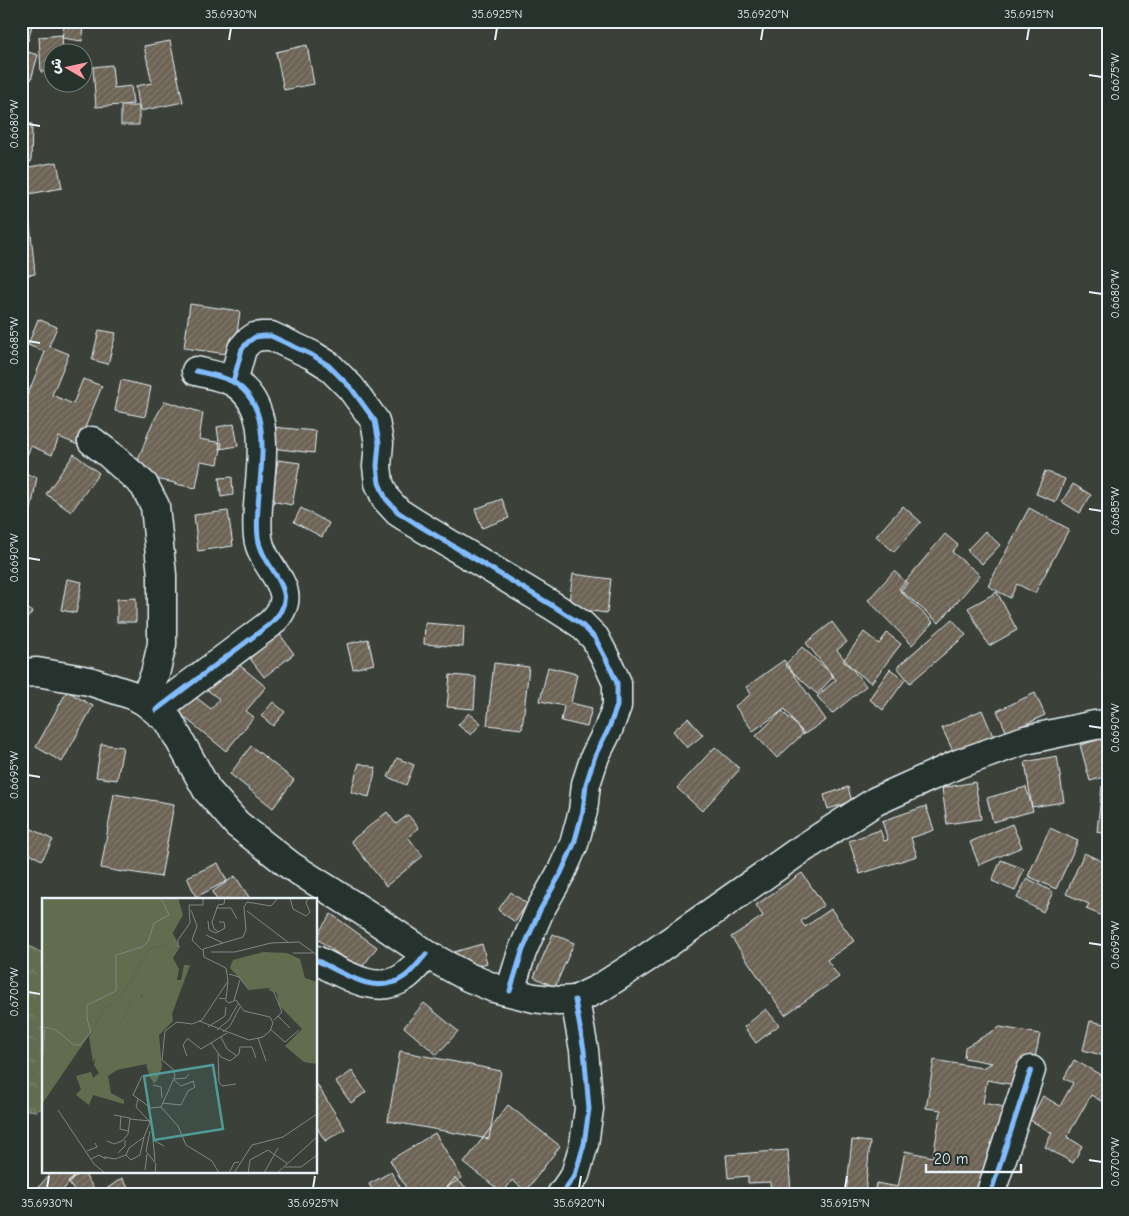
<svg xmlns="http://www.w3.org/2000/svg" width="1129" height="1216" viewBox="0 0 1129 1216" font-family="'Comic Neue','Playpen Sans Arabic',sans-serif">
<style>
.forest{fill:url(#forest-crowns);stroke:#a4afa4}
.building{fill:url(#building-hatch);stroke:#e8f1f8}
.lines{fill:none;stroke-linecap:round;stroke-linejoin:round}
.street-casing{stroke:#e8f1f8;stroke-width:31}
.secondary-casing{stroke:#e8f1f8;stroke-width:31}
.street{stroke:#26332d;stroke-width:28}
.secondary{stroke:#26332d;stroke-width:28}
.cycleway-casing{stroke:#26332d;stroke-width:8}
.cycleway{stroke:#80bcff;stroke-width:5}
.ticks{fill:none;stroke:#e8f1f8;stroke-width:2}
.inset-road{fill:none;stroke:#808785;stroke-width:1}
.view{fill:#509b97;fill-opacity:0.15;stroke:#509b97;stroke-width:2.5}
.inset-edge{fill:none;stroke:#e8f1f8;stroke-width:2.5}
.neatline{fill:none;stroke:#e8f1f8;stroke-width:2}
.ticks-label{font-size:12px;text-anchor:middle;fill:#e8f1f8}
</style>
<defs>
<pattern id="forest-crowns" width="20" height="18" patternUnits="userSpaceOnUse" patternTransform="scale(1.25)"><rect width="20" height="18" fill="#606d4f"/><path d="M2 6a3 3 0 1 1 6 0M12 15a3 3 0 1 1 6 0" fill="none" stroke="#778269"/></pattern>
<pattern id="building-hatch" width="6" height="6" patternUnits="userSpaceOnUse" patternTransform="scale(1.25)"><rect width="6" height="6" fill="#6c6355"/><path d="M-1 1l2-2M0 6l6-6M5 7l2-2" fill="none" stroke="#817a6e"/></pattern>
</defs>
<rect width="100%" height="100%" fill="#3b4139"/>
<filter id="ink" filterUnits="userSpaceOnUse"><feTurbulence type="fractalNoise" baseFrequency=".02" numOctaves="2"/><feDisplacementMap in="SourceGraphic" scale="10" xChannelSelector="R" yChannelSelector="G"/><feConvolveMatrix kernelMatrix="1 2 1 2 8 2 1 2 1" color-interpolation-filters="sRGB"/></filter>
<g filter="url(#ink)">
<path class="forest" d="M21,942L44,954V1107L36,1111L21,1109Z"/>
<path class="building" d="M21,21H33L28,41L21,39Z
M65,21H85L82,41L62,38Z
M62,35L63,52H52V71L41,72L39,37Z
M170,41L183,102L140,111L136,86L152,83L144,46Z
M307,45L314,84L284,90L276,52Z
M21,50L38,55L31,80L21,78Z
M112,65L114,88L131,86L133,104L96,107L93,67Z
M121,106H139V125H121Z
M21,123L32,124L31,162L21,161Z
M57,162L62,188L29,194L24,168Z
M30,224L35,274L21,276V225Z
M190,304L240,311L234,355L184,348Z
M38,319L57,327L49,346L69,354L52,395L73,404L83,379L102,386L78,445L59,437L52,455L31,446L23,465L21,464V411L45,352L28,345Z
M99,330L116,333L108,364L92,360Z
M121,380L151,387L145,417L115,411Z
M165,401L203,413L199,439L222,443L218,464L201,461L196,488L175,484V483L156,479L138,460L151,426Z
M234,424L238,446L220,449L217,427Z
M272,427L316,431L314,453L270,448Z
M74,454L99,473L71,512L46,494Z
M278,460L300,463L292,505L271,501Z
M1045,471L1065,479L1056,502L1036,494Z
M21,474L37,477L31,510L21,508Z
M232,477L233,495L221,497L219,478Z
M1073,484L1091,495L1080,513L1062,502Z
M502,499L509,518L482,528L475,509Z
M903,506L921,522L894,552L876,536Z
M301,508L329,523L322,537L294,522Z
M1029,508L1069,529L1035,593L1017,584L1010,598L988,586Z
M228,511L233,546L198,551L194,515Z
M985,531L1000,545L982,564L967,550Z
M945,534L958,545L952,552L980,575L939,623L899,589Z
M894,571L907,583L900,591L933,622L912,645L868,600Z
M573,574L611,579L607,613L568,608Z
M67,579L82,582L76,613L61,610Z
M997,592L1017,630L989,646L968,608Z
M136,598V622H117V599Z
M21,604L32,612L21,626Z
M952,619L966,635L910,683L897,667Z
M832,622L847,642L837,650L866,686L832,714L817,696L836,680L806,643Z
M425,623L464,626L463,647L424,644Z
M274,626L294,654L264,677L243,649Z
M864,632L879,644L887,633L901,644L871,683L843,661Z
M368,639L374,664L353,669L347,644Z
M802,647L834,676L817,694L785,665Z
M231,658L266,687L246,711L254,717L226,751L174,709L189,692L211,709L219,699L206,689Z
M784,660L826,720L803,735L785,709L753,731L735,706L751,694L746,687Z
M494,663L529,667L522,729L487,725Z
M548,667L577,674L571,703L592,708L587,727L561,721L564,706L540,701Z
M890,669L905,680L883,710L869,699Z
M450,675L476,677L474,709L447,707Z
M1108,675V696L1103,676Z
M67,691L93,706L62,762L36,747Z
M1035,693L1045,715L1007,733L997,711Z
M273,702L285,712L273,726L261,716Z
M982,710L993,736L954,753L942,728Z
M782,711L804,733L777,758L756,736Z
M469,713L481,723L471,735L458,725Z
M688,718L703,735L687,748L673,731Z
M1101,739L1106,753H1108V776L1090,781L1080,745Z
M101,744L123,747L117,780L96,777Z
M251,746L294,780L273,808L230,774Z
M715,747L740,769L702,811L677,788Z
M1057,756L1064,802L1032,807L1025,762Z
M397,758L414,765L406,785L388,777Z
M359,763L376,768L369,797L351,792Z
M975,782L981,819L947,824L942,788Z
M1102,786L1108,787V834L1097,832Z
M848,787L852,802L828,809L824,795Z
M1026,787L1033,811L993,822L987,798Z
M114,794L174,804L161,877L123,871L122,872L101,868Z
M926,806L934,830L911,838L917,856L860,874L849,841L880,830L884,841L888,840L882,821Z
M387,812L396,824L408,815L419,828L408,837L423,856L386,886L351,841Z
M1012,824L1022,847L979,865L970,842Z
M30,828L53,840L42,860L21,850V846Z
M1050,828L1078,841L1056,889L1028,876Z
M1084,853L1108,864V910L1105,917L1086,909L1089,904L1066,894Z
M1001,860L1024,869L1015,891L992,881Z
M218,863L227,881L196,897L187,877Z
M802,873L824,905L801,921L805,927L831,909L854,941L827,960L839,977L785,1015L731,937L763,916L756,905Z
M235,876L251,900H217L212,892Z
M1027,878L1053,892L1043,912L1017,898Z
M511,892L527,904L515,922L498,910Z
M331,914L377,947L360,970L316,938V936Z
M553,934L574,943L555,987L534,977Z
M482,944L487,963L459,971L454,952Z
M424,1003L458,1031L437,1055L404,1027Z
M766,1009L779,1025L756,1043L744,1027Z
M1090,1021L1108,1025V1057L1083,1050Z
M1000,1027L1040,1034L1035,1058L1027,1057L1021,1086L987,1080L983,1103L1010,1108L991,1195H874L876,1183L898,1187L905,1151L933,1157L941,1110L926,1108L934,1060L982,1068L992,1063L964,1058L965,1047Z
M400,1051L501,1071L489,1139L388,1121Z
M1074,1060L1108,1079V1105L1091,1095L1067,1137L1082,1146L1073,1163L1045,1147L1052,1133L1030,1120L1043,1096L1060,1106L1073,1083L1064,1078Z
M352,1071L366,1092L351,1103L336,1082Z
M316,1083L345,1129L325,1141L316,1126Z
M508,1105L560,1146L526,1191L512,1180L503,1193L464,1163Z
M435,1133L462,1178L434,1195H410L390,1160Z
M852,1140L870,1142L865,1195H846Z
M788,1150L791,1193L771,1195L770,1182L748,1183V1176L728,1178L726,1155Z
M52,1172H79L60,1193L62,1195H35L33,1193Z
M81,1172H83L95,1190L88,1195H77L68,1182Z
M391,1172L405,1195H375L369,1184Z
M122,1178L133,1195H98Z
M455,1178L474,1194V1195H440Z
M342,1189L347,1195H333Z"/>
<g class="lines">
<g class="street-casing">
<path id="street" d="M233,382L242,349L248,342L255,337L263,336H271L312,355L328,365L351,388L375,421L379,443L377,466L379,483L386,499L398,512L415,523L553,606L581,624L595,638L607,661L617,683V706L608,730L595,756L586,784L583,811L574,844L561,873L540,910L522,952L510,991
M92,441L109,454L144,485L155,506L162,575V644L155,674L144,701
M156,710L270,624C307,590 262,572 258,537C252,491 283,411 233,382C222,376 208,374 196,371
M316,960C343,973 376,997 404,977C413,971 420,961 426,954
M561,1195L575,1175L584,1144L589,1109L584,1050L575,1000
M990,1195L1031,1070"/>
</g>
<g class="secondary-casing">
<path id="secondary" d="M21,673L37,672L89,681L132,695L144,701L169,721L207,790L237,824L291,866L364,912L426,954L468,977L494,988L534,998L559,1001L575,1000L600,988L648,957L796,853L876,801L958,764L1025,740L1095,725L1108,724"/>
</g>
<use href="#street" class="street"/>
<use href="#secondary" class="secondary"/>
<g class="cycleway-casing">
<path id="cycleway" d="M233,382L242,349L248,342L255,337L263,336H271L312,355L328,365L351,388L375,421L379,443L377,466L379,483L386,499L398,512L415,523L553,606L581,624L595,638L607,661L617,683V706L608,730L595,756L586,784L583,811L574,844L561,873L540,910L522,952L510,991
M156,710L270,624C307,590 262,572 258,537C252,491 283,411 233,382C222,376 208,374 196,371
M316,960C343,973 376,997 404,977C413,971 420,961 426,954
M561,1195L575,1175L584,1144L589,1109L584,1050L575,1000
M990,1195L1031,1070"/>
</g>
<use href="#cycleway" class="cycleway"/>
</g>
</g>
<path class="ticks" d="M229,40L231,28M495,40L497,28M761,40L763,28M1027,40L1029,28M1089,75L1102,77M28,124L40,126M1089,292L1102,294M28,341L40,343M1089,509L1102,511M28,558L40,560M1089,726L1102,728M28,775L40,777M1089,943L1102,945M28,992L40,994M1089,1160L1102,1162M47,1188L49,1176M313,1188L315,1176M579,1188L581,1176M845,1188L847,1176"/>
<g transform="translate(42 898)">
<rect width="275" height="275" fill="#3b4139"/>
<path d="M130,34L138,49L126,55L97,102L89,104L85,115L51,164L47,139L61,113L81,96L107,51L124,47Z" fill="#606d4f"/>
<path d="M0,0H136L141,17L124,47L107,51L81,96L61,113L52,130L0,206ZM138,49L131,60L137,71L135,82H139L142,67H148L130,116L131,123L117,137L120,169L115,183L112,185L108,179L104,166L75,172L66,178L69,195L82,202V206L51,197L47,207L34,197L39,191L34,178L49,174L51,180L57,175L52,167L54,158L85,115L89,104L100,99L102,89L126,55Z" fill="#606d4f"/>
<path d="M221,54L245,55L258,61L263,80L275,84V166L262,164L243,148L260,131L237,107L235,95L227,90L208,92L188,70L191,62Z" fill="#606d4f"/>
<path class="inset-road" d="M248,0L251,11L264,18L268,14L264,5L266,0M174,10H189L195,21M149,12L155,28L150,42L160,52M205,13L247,45M166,23L167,32L174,35L183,30L182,24H177M177,34L172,31L170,24L176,7L182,6L183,0M164,37L181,45M136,49V42L148,25L147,7H161V0M169,54H193L229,45L257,44L275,57M251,55H271M187,76L197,79L207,92M227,91L232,94L240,114L232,122M177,100L184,101L186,84M192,102L198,82M236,118L248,130M157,123L207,142L221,139L228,133L231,125L228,119L202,113L194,102L187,105L183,102M166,129L183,118L184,109M228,131L243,144L257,132M175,132L187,122L196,106M181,134L188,128L198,109M179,139L185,151L195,158M145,140L159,151L185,135M216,140L224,163M169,145L179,159L188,163L197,156L198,149H210L214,160M176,156L177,184L180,188L194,186M145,158L141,147L145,141M0,168L3,129L14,132L32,147H38L49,134L45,121V107L74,93V57L100,49L106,44L112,25L127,17L119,0M100,178L91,197L109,210L119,209M132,181L144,180L147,176M132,182L139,188L152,183M111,187L119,189L120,200M96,201L94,209L108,224L102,239M120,205L139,207L146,193L153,189L151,183M16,212L52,266L63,275M79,218L78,231L86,233M88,221L108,223M108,233L104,253L114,266L113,275M102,239L98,257L89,262L84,257L87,250ZM65,243L72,246L80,243L86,236L88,220L72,217M45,253L55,249L53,245M76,255L83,248V242M62,259L73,261L84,257M49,261L57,257L64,261M113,263L111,242L122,248M243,269H259L275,257M103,272L105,256M177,275L170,263L144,247L136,228L119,209L133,178L131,171L120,162L123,133L135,124L150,126L160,122L186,83L184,70L162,59L161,51L201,39L204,32L202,9L205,4L229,8L236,0M187,275L192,265L197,264M192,275L210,247L241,239L275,216M206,275L208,262L226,252L246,266M222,275L236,250M235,275L275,239"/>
<path class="view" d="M171,167L181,231L112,242L102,178Z"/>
<rect width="275" height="275" class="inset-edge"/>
</g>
<rect width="1129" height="1216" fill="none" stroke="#26332d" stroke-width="55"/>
<g transform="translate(68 68) rotate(279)"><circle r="24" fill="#26332d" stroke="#747f7e"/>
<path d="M0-4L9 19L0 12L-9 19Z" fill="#ff9aa2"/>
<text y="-8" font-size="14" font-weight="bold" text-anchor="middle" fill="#e8f1f8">ش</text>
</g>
<path d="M926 1164v8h95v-8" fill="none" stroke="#e8f1f8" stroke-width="2.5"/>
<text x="934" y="1164" font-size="15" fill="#e8f1f8" stroke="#26332d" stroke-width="4" paint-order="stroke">20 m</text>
<rect x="28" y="28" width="1074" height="1160" class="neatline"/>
<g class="ticks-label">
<text x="231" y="18">35.6930°N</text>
<text x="497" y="18">35.6925°N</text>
<text x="763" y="18">35.6920°N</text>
<text x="1029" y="18">35.6915°N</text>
<text transform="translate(1115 77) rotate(-90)" y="4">0.6675°W</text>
<text transform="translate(14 124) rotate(-90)" y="4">0.6680°W</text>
<text transform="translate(1115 294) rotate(-90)" y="4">0.6680°W</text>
<text transform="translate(14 341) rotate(-90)" y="4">0.6685°W</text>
<text transform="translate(1115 511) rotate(-90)" y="4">0.6685°W</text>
<text transform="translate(14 558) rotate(-90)" y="4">0.6690°W</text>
<text transform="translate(1115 728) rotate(-90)" y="4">0.6690°W</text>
<text transform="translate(14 775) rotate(-90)" y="4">0.6695°W</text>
<text transform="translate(1115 945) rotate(-90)" y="4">0.6695°W</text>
<text transform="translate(14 992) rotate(-90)" y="4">0.6700°W</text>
<text transform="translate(1115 1162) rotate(-90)" y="4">0.6700°W</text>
<text x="47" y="1207">35.6930°N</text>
<text x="313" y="1207">35.6925°N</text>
<text x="579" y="1207">35.6920°N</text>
<text x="845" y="1207">35.6915°N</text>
</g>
</svg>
